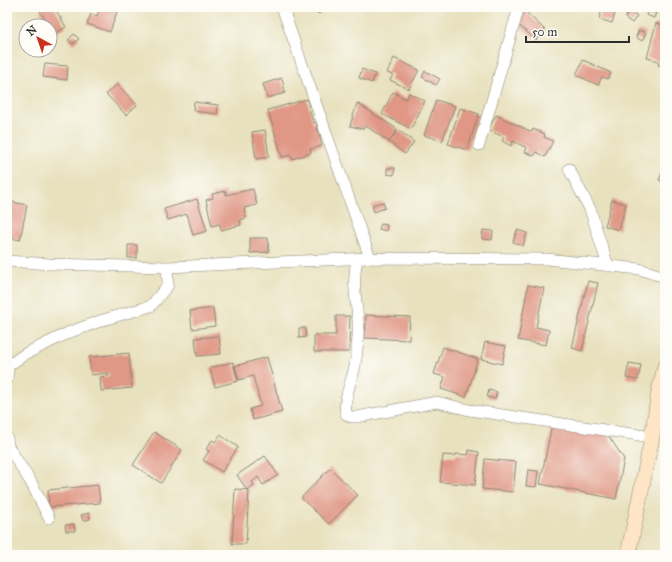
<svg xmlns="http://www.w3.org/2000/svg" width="672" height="562" viewBox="0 0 672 562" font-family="'IM FELL Great Primer',serif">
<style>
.building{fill:#e09785}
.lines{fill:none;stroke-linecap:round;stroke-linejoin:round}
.street-casing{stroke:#8a8674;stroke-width:12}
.secondary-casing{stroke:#8a8674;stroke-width:16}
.street{stroke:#fff;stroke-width:11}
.secondary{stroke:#fde5c5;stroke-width:15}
</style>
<rect width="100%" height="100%" fill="#fdfcf7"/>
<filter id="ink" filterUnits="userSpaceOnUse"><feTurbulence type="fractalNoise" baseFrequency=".025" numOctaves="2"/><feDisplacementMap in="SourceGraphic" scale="8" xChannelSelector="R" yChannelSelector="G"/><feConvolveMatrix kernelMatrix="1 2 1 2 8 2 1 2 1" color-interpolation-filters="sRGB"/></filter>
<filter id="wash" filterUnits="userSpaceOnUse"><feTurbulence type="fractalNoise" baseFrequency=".012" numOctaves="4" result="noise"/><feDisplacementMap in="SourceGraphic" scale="16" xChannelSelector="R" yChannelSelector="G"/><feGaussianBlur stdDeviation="0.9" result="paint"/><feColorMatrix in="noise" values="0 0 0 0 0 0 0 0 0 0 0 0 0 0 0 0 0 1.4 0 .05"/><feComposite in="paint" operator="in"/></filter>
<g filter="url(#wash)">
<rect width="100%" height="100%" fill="#e8e1be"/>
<g id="blocks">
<path class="building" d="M47,7H54L66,27L54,34L40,11Z
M100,7L117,12L110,32L87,24L91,14L97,16Z
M310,7H324L319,14Z
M603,7H617L612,23L599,19Z
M643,7H658L654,18L646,15L648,9Z
M525,11L545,30L536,40L515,22Z
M629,11L637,16L632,23L625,18Z
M656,23L665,26V67L658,65L659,61L647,58Z
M639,30L646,33L642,41L636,37Z
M74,34L79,39L73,44L68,40Z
M394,58L419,70L409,89L390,80L393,75L387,73Z
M583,60L611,73L608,79L602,77L598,85L576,75Z
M45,64L68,66L67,80L43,77Z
M362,69L375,74L372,83L359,78Z
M425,71L440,79L436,85L422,77Z
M282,78L285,93L267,98L263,84Z
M117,84L137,105L126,115L106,94Z
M393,92L406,99L409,93L425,101L411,129L382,114Z
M307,99L313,123L316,122L322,146L310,149L311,153L292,159L291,155L282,157L268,110Z
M436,100L455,106L442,141L424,135Z
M194,102L218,105L217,114L193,111Z
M357,103L397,129L389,142L366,126L363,129L350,126Z
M460,108L479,114L467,150L448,144Z
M496,115L532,132L533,129L545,134L544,137L553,141L545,157L536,152L534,156L525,152L527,148L513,141L511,146L502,141L504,137L488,130Z
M265,130L269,157L256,159L252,132Z
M398,130L414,142L405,154L389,142Z
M665,166V183L659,180Z
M387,168H395L394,175L387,174Z
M253,189L257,205L244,208L246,218L240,220L241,225L221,230L220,224L212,226L206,200L213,198L212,194L226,191V195Z
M197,199L207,231L193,235L187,214L168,220L164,209Z
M612,200L626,204L619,230L605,226Z
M7,201L27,205L20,240L7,237Z
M383,202L385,208L374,212L372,205Z
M381,224L387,225L386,231L379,229Z
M483,230L493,231L492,240L482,239Z
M517,230L527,233L523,246L513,242Z
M250,238H268L269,252L250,253Z
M128,245H137V258H128Z
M588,281L598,283L582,351L572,348Z
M528,285L544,288L536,327L549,330L546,345L518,340Z
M213,308L215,326L192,329L190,311Z
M366,315L410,317L409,340L365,338Z
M336,316H350L349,352H314V335H336Z
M299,328H305L306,337L299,338Z
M219,336L221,354L197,356L195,338Z
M485,342L506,346L502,364L481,359Z
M443,347L478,359L466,397L441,389L445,377L434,374Z
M129,353L132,388L101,391L100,377L109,376V373L91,375L89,357Z
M267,357L282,412L253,420L250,409L261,406L253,376L239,380L235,366Z
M233,362L238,381L215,387L210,368Z
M629,363L641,365L638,380L626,378Z
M489,390L497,392L495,399L487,397Z
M552,424L608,435L624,459L616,499L540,484Z
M154,432L182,450L161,483L133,465Z
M220,435L238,447L222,472L203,460L209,451L206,449L212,440L215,442Z
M469,450L479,452L475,485L440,482L443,455L455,456L456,454L468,455Z
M265,456L278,475L263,485L258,477L252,482L254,485L247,490L237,475Z
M485,459L516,462L513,492L482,489Z
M330,468L358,495L329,524L301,498Z
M528,470L538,471L536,487L526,486Z
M98,485L100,503L49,507L48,490Z
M235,489L249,490L246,544H232Z
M89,513L90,519L83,521L81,515Z
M74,524L75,531H66L65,525Z"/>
</g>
</g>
<g filter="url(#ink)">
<use href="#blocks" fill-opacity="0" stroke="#8a8674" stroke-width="1"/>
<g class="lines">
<g class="street-casing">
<path id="street" d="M282,7L370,258
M479,145L519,7
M569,169L590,209L608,266
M357,259C352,284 356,296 358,320C359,332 357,354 355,366C352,381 343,398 346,414L351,417H357L437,402L469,410L652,437
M7,261L50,264L167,267L370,258L547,259L639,269L665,277
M7,380L8,366L25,354L70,332L103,320L151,306L168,285L167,267
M7,438L8,446L32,484L49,518"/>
</g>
<g class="secondary-casing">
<path id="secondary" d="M628,555L652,437L659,391L665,367"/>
</g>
<use href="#street" class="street"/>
<use href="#secondary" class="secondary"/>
</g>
</g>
<rect width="672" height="562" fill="none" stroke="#fdfcf7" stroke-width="24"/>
<g transform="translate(38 38) rotate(320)"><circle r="19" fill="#fdfcf7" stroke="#a9a8a5"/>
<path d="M0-3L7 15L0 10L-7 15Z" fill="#c8321e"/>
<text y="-6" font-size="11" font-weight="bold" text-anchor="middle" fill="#2b2b2b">N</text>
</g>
<path d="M526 36v6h103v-6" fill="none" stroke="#2b2b2b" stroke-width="2"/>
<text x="532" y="36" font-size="12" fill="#2b2b2b" stroke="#fdfcf7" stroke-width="3" paint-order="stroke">50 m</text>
</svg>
